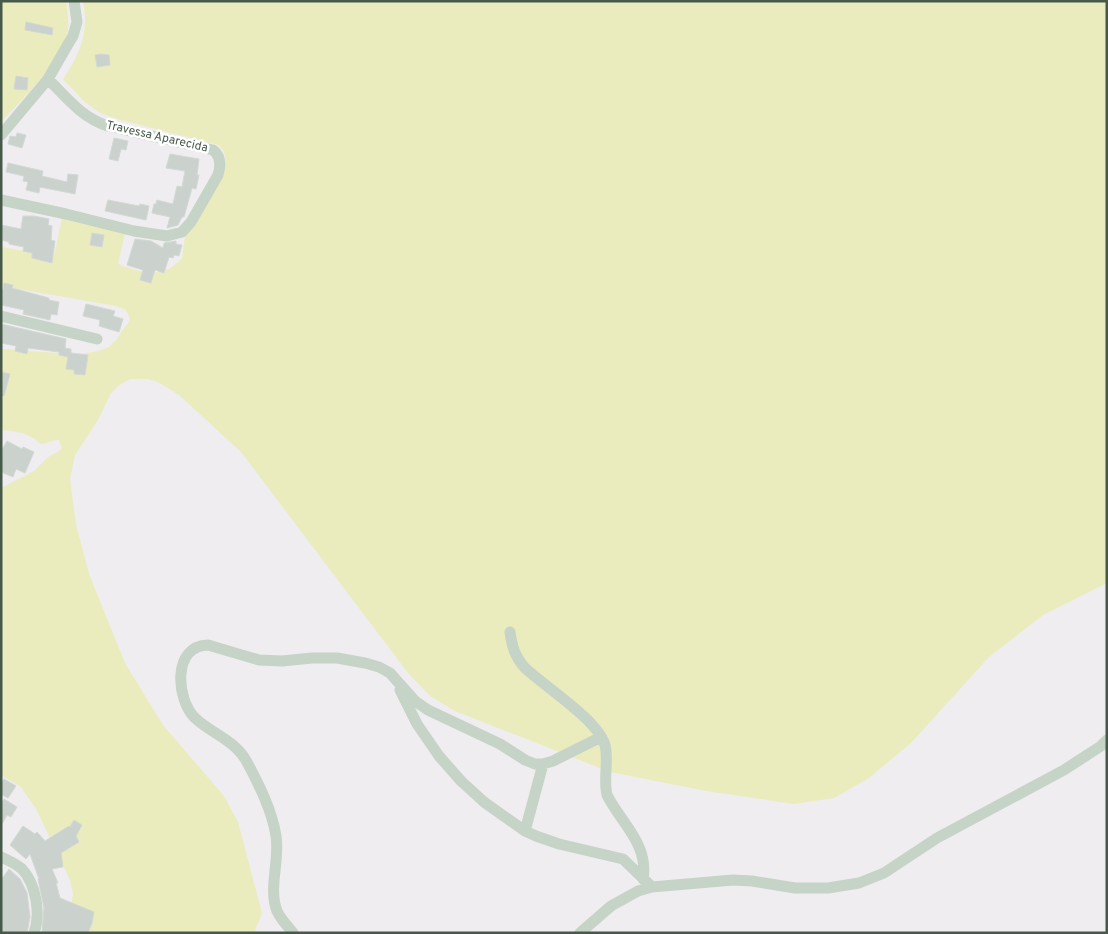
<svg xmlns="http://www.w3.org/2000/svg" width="1108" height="934" viewBox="0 0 1108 934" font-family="Overpass,sans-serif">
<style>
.green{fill:#eaecbe}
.building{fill:#cbd2cd;stroke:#d2d9d4}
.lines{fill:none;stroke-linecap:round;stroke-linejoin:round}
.minor{stroke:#c5d4c6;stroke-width:11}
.labels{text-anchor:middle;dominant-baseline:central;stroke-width:5;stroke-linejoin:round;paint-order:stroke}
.street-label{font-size:12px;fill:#475a49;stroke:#fff}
</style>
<rect width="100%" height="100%" fill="#efedf0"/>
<path class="green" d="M1,1H66C68,14 70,27 66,40C58,64 19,103 1,122Z
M83,1H1107V583L1043,615L989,657L911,743L869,778L834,798L794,804L706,791L610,772L455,711L430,696L408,673L241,452L179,395L158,382L148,379H130L118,386L110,395L98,420L75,455L70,479L76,524L89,574L125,663L163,725L224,796L238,822L262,913L254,933H67L73,894L70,880L36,809L21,787L1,775V488L34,471L48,457L59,451L62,448L59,440C52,439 43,446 39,443C37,442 36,439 33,438C24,432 12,431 1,430V349C29,349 87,361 110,346C116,342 118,337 122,331C125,326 129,324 130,318L126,310L116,306L1,286V247L54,256L62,218L125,233L118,264C142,273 163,280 182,258L185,236L225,163C226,155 224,150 218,145L117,119L100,113L85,102L63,79C81,52 89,33 83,1Z"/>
<path class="building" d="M26,22L53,28L52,35L25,30Z
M101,54L109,55L110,65L97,67L95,55Z
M16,76L28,78L27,90L14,89Z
M17,133L26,135L22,148L8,144L10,136L16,137Z
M114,138L128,141L126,150L121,149L118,161L109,159Z
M170,154L199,159L197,175H199L196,189L192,188L184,217H182L178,225L167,228L170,217L152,213L154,204H156L157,200L173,204L177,186L182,187L185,171L166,168Z
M8,163L43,171L42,176L67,182L68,174L78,175L75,194L40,187L39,193L26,190L28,182L23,181L24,176L6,172Z
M108,200L139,206L140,204L149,206L146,220L105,211Z
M23,216H34L49,219L48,225L52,226L51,240L55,241L52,263L32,258V253L23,251L24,247L9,244V242L2,240L3,233H1V225L21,229Z
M92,233L104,235L102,247L90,245Z
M135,239L151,241L163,248L164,243L176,241V244L182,245L179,256L174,255L173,258L169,257L164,273L155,270L151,283L140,280L143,270L127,265Z
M4,283L13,285L12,288L49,298V300L59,302L57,315L51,314L50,320L23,314L24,310L1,305V289L3,290Z
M86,304L115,311L113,316L123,319L119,332L99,326L100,320L83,316Z
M1,324L66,339L65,348L71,349V353L88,355L85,375L74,374V370L66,369L68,357L59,355V352L28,348L27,354L15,351L16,346L1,343Z
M1,372L10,374L4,396H1Z
M7,441L22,449L23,447L34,452L25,473L16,469L13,477L1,472V451Z
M4,779L16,786L8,798L1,794V783Z
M4,799L17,807L11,817L7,815L1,826V804Z
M74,820L82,825L76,836L79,842L61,853L63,867L52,869L58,883H56L60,898L94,912L92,923L88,933H42L44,908L38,879H39L30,854L26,859L10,845L23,826L35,834L37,832L45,841L69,826L70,827Z
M9,869L20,879L27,893L30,917L27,933H1V880Z"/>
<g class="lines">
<path class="minor" d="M1,135L48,79L67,46L73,36L77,22L74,1
M1,200L66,214L134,231L167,236L182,232L191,222L218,175C221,165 221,156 213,150L108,126C82,118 66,97 48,79
M1,316L97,339
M510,632C512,647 515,656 524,667C545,687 597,719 605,745C609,761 603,779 607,795C621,823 649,844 643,879
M400,690L417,724L439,756L461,781L484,802L525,831L536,836L559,844L623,859L652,887
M525,831L543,764
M1,857C8,860 16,864 22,869C36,884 41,914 34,933
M293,933C288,926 281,920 277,911C268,888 280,861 276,836C272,810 259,785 247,762C235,740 212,734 195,718C176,699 172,646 208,645L259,660L282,661L312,658H337L365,663L379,667L390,673L415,701L428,710L500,744L525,760L535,764H543L553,761L601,737
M580,933L611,906L638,891L652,887L733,880L752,881L795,888H828L859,883L884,873L937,838L1064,770L1101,746L1107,740"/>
</g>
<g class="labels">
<g class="street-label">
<text transform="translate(157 137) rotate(13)">Travessa Aparecida</text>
</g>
</g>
<rect width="1108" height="934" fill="none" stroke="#475a49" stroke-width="5"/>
</svg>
